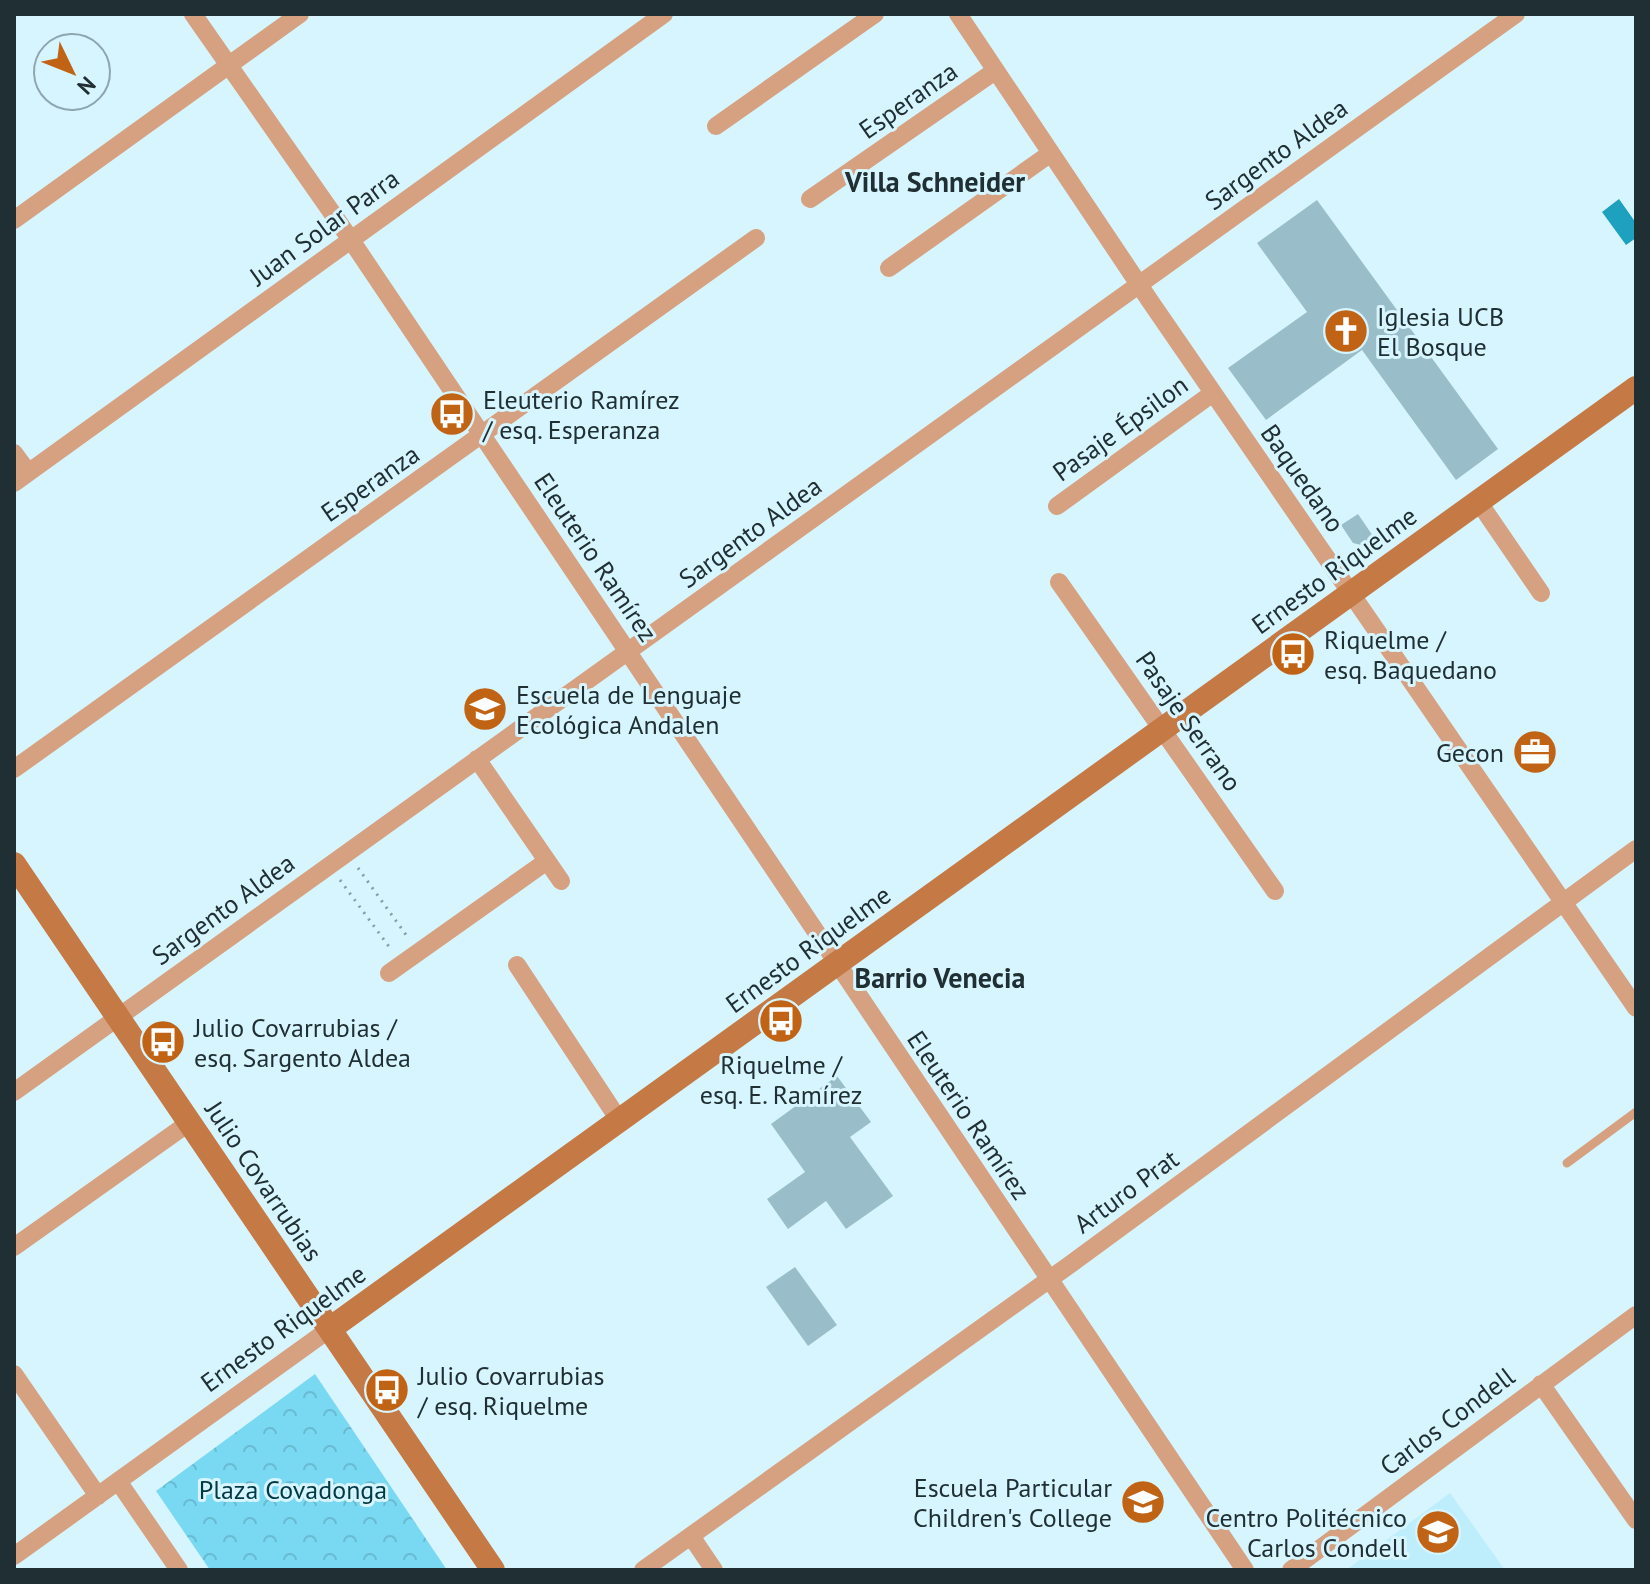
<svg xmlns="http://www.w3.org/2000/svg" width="1650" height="1584" viewBox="0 0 1650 1584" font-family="'PT Sans',sans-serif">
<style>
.built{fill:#beedfb}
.park{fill:url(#park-crowns)}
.water{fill:#1ea1be}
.building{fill:#9abec9}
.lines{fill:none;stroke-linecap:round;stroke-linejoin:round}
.path{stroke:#879ea5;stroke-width:3;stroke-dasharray:2 6;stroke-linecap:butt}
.lane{stroke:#d5a180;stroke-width:9}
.street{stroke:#d5a180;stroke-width:18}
.secondary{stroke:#c57944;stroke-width:24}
.labels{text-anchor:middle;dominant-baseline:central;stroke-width:6;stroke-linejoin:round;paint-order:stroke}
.street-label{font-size:26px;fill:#202f33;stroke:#d7f5fe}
.poi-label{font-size:26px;fill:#202f33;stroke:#d7f5fe;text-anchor:start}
.park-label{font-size:26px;fill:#013946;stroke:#d7f5fe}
.neighbourhood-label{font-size:28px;font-weight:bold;fill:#202f33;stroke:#d7f5fe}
</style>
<defs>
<pattern id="park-crowns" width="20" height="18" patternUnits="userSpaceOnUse" patternTransform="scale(2)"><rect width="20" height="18" fill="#79d8f2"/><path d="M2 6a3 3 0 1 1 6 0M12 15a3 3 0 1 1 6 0" fill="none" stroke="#68bad0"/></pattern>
</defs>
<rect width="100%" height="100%" fill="#d7f5fe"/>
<path class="built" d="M1450,1493L1505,1570H1346Z"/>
<path class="park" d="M315,1374L447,1570H210L156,1491Z"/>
<path class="water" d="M1619,199L1636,223V238L1626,245L1602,212Z"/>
<path class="building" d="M1317,200L1498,449L1456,480L1362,350L1266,420L1228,368L1307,312L1257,243Z
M1358,514L1375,539L1365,546L1353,543L1341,525Z
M1547,732L1557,747L1524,772L1513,757Z
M837,1076L871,1122L850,1137L893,1196L846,1229L826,1201L788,1229L767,1199L805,1172L771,1124Z
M795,1267L837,1325L808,1346L766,1287Z"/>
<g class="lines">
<path class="path" d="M358,868L409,939
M340,880L390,948"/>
<path class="lane" d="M1567,1163L1636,1112"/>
<path class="street" d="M193,14L351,240L1245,1570
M958,14L1150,301L1636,1008
M716,126L875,14
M810,199L995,71
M14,220L300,14
M889,268L1051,153
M14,453L28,472
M14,483L664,14
M1478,501L1541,593
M1057,506L1213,393
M1059,582L1275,891
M477,759L561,881
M14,769L756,238
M517,965L619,1120
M389,973L547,861
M14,1092L1516,14
M14,1247L190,1122
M14,1374L98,1496
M1541,1384L1636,1520
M118,1481L179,1570
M691,1536L714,1570
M14,1556L331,1328
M643,1570L1068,1266L1636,849
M1291,1570L1636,1315"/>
<path class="secondary" d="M14,864L493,1570
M331,1328L1636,388"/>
</g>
<defs>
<g id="church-disc" transform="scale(2.3)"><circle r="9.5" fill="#c06314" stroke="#d7f5fe"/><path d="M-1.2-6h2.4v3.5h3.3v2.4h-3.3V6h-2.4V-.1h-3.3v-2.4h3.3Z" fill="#fff"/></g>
<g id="bus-disc" transform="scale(2.3)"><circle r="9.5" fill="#c06314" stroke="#d7f5fe"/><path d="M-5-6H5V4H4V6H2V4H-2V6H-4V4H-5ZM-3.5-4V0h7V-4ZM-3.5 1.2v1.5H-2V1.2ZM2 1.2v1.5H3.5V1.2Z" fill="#fff"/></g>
<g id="school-disc" transform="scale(2.3)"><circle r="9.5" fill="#c06314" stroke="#d7f5fe"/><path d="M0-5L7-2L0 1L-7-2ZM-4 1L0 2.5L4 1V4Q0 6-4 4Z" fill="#fff"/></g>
<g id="office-disc" transform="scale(2.3)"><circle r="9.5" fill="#c06314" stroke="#d7f5fe"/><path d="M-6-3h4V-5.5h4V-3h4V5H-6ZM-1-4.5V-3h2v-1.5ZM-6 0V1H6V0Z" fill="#fff"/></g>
</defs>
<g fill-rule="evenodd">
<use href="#church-disc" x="1346" y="331"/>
<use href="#bus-disc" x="452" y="414"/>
<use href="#bus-disc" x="1293" y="654"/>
<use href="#school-disc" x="485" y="709"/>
<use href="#office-disc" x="1535" y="752"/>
<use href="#bus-disc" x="781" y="1021"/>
<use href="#bus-disc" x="163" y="1042"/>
<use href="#bus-disc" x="387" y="1390"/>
<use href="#school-disc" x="1143" y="1502"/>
<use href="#school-disc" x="1438" y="1532"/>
</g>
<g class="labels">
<g class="street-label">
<text transform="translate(908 100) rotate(-35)">Esperanza</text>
<text transform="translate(1276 154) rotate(-36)">Sargento Aldea</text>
<text transform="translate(324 227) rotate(-36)">Juan Solar Parra</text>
<text transform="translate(1120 428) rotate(-36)">Pasaje Épsilon</text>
<text transform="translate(1303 478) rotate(55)">Baquedano</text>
<text transform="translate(370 483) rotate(-35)">Esperanza</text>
<text transform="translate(750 532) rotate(-36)">Sargento Aldea</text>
<text transform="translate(596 557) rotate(56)">Eleuterio Ramírez</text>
<text transform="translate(1334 570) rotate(-36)">Ernesto Riquelme</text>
<text transform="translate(1189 721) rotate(55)">Pasaje Serrano</text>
<text transform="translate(223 909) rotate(-36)">Sargento Aldea</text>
<text transform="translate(808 949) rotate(-36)">Ernesto Riquelme</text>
<text transform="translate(969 1115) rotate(56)">Eleuterio Ramírez</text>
<text transform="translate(264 1181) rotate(56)">Julio Covarrubias</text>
<text transform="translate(1126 1191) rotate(-36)">Arturo Prat</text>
<text transform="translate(283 1328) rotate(-36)">Ernesto Riquelme</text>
<text transform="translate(1447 1421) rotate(-37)">Carlos Condell</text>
</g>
<g class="poi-label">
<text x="1377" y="316">Iglesia UCB<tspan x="1377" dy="30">El Bosque</tspan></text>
<text x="483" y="399">Eleuterio Ramírez<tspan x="483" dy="30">/ esq. Esperanza</tspan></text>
<text x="1324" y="639">Riquelme /<tspan x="1324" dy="30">esq. Baquedano</tspan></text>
<text x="516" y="694">Escuela de Lenguaje<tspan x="516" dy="30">Ecológica Andalen</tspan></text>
<text x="1504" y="752" text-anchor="end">Gecon</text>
<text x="194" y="1027">Julio Covarrubias /<tspan x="194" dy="30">esq. Sargento Aldea</tspan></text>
<text x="781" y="1064" text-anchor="middle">Riquelme /<tspan x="781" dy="30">esq. E. Ramírez</tspan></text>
<text x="418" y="1375">Julio Covarrubias<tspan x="418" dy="30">/ esq. Riquelme</tspan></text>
<text x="1112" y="1487" text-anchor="end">Escuela Particular<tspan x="1112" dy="30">Children's College</tspan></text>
<text x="1407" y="1517" text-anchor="end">Centro Politécnico<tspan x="1407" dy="30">Carlos Condell</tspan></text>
</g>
<g class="park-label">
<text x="293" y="1489">Plaza Covadonga</text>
</g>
<g class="neighbourhood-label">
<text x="935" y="181">Villa Schneider</text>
<text x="940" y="977">Barrio Venecia</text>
</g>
</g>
<rect width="1650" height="1584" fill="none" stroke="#202f33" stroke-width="32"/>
<g transform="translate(72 72) rotate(133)"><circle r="38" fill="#d7f5fe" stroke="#8ea6ad" stroke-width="2"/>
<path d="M0-6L14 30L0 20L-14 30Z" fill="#c06314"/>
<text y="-12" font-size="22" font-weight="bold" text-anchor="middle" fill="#202f33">N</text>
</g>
</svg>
